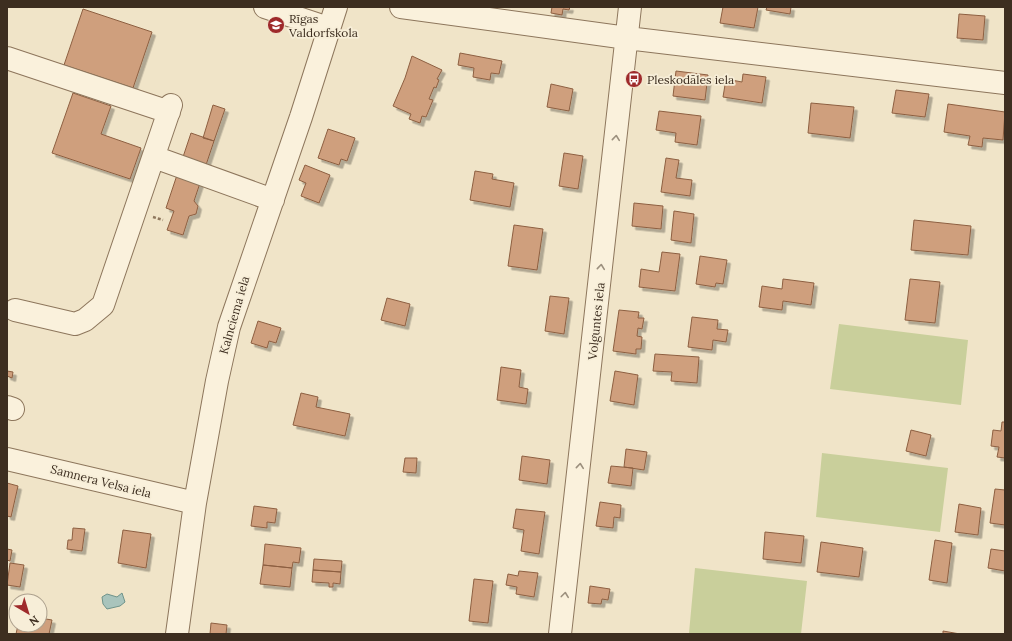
<svg xmlns="http://www.w3.org/2000/svg" width="1012" height="641" viewBox="0 0 1012 641" font-family="Lora,serif">
<style>
.green{fill:#c9cf9b}
.water{fill:#a9c4bc;stroke:#6f938a}
.building{fill:#cf9f7d;stroke:#8d5f41;filter:url(#shadow)}
.lines{fill:none;stroke-linecap:round;stroke-linejoin:round}
.minor-casing{stroke:#8d765c;stroke-width:24}
.path{stroke:#8d765c;stroke-width:2.5;stroke-dasharray:3 2;stroke-linecap:butt}
.minor{stroke:#faf1dc;stroke-width:22}
.oneway{stroke:#9c907e}
.labels{text-anchor:middle;dominant-baseline:central;stroke-width:3.5;stroke-linejoin:round;paint-order:stroke}
.poi-label{font-size:12px;fill:#3d2e20;stroke:#f7eed8;text-anchor:start}
.street-label{font-size:12px;fill:#3d2e20;stroke:#f7eed8}
</style>
<defs>
<filter id="shadow"><feDropShadow dx="3.5" dy="3.5" stdDeviation="0" flood-color="#0004"/></filter>
</defs>
<rect width="100%" height="100%" fill="#f0e4c8"/>
<path class="green" d="M839,324L968,340L961,405L830,389Z
M822,453L948,468L940,532L816,517Z
M695,568L807,581L801,634L689,633Z"/>
<path class="water" d="M122,593L125,602L120,606L107,609L103,604L102,597L107,594L117,597Z"/>
<path class="building" d="M552,7H570L569,10L563,9L562,15L551,13Z
M723,7H758L754,28L720,23Z
M767,7H791L790,14L766,10Z
M83,9L152,32L133,88L64,65Z
M959,14L985,16L983,40L957,38Z
M460,53L502,61L499,74L491,73L490,80L473,77L474,68L458,65Z
M412,56L442,70L437,79L439,80L436,88L434,87L429,99L433,100L426,117L422,116L420,123L409,119L411,114L393,106L405,78Z
M676,71L708,75L705,100L673,96Z
M743,74L766,77L762,103L723,97L726,79L742,82Z
M551,84L573,89L569,111L547,107Z
M896,90L929,94L925,117L892,113Z
M73,93L111,106L101,134L141,148L130,179L52,153Z
M811,103L854,107L850,138L808,133Z
M948,104L1005,112L1003,140L983,138L982,147L968,145L970,136L944,132Z
M213,105L225,109L214,141L203,138Z
M659,111L701,116L697,145L675,142L676,133L656,130Z
M328,129L355,138L347,161L341,159L339,165L318,158Z
M191,133L214,141L194,201L198,206L196,214L189,216L183,235L167,230L174,211L166,208Z
M564,153L583,156L578,189L559,186Z
M666,158L679,160L676,178L692,180L690,196L661,192Z
M305,165L330,175L319,203L301,196L306,183L299,180Z
M475,171L493,174L492,179L514,183L510,207L470,200Z
M634,203L663,206L661,229L632,226Z
M674,211L694,214L691,243L671,240Z
M914,220L971,226L968,255L911,250Z
M514,225L543,229L537,270L508,266Z
M662,252L680,254L675,291L639,287L641,269L659,272Z
M700,256L727,260L723,284L716,283L715,287L696,284Z
M783,279L814,283L811,305L783,301L782,310L759,307L762,286L782,289Z
M910,279L940,282L935,323L905,320Z
M550,296L569,298L564,334L545,331Z
M387,298L410,304L405,326L381,320Z
M619,310L639,312L638,318H644L642,329L638,328L637,336L642,337L641,349H636V354L613,351Z
M692,317L718,320L717,329L728,330L726,342L713,340L712,350L688,347Z
M258,321L281,328L276,343L269,341L267,348L251,343Z
M655,354L699,357L697,383L671,381L672,372L653,371Z
M501,367L521,370L519,387L528,389L526,404L497,400Z
M7,371L13,372L12,378L7,376Z
M615,371L638,375L634,405L610,401Z
M301,393L318,397L316,407L350,414L345,436L293,425Z
M1002,422H1005V458L997,457L999,447L991,446L993,430L1001,431Z
M911,430L931,435L926,456L906,451Z
M626,449L647,452L644,470L624,467Z
M522,456L550,460L547,484L519,480Z
M405,458H417L416,473L403,472Z
M611,466L633,468L631,486L608,483Z
M7,483L18,486L11,517L7,516Z
M995,489L1005,490V525L990,523Z
M600,502L621,505L620,518L614,517L613,528L596,526Z
M959,504L981,508L978,535L955,532Z
M254,506L277,509L275,523L267,522V528L251,526Z
M516,509L545,512L539,554L521,551L524,530L513,528Z
M73,528L85,529L82,551L67,549L68,540H72Z
M123,530L151,534L146,568L118,563Z
M765,532L804,536L801,563L763,559Z
M935,540L952,543L947,583L929,580Z
M821,542L863,548L859,577L817,572Z
M265,544L301,548L299,563L293,562L292,568L263,565Z
M7,549L12,550L10,561L7,560Z
M991,549L1005,551V571L988,568Z
M314,559L342,561L341,572L313,570Z
M10,563L24,565L20,587L7,585Z
M263,565L292,568L290,587L260,584Z
M313,570L341,572L340,584L333,583V587H329V583L312,582Z
M519,571L538,573L534,597L516,594L517,587L506,585L508,574L518,576Z
M474,579L493,581L488,623L469,621Z
M590,586L610,589L608,600L602,599L601,604L588,603Z
M40,618L52,620L49,634H16L18,625H40Z
M211,623L227,625L226,634H210Z
M943,631L960,634H943Z"/>
<g class="lines">
<g class="minor-casing">
<path id="minor" d="M265,7L328,28
M401,7L627,38L1005,83
M7,58L169,112
M154,157L273,200
M15,310L75,324L85,320L103,305L171,105
M7,407L13,409
M7,459L195,503
M177,634L195,503L217,381L229,327L301,117L336,7
M560,634L630,7"/>
</g>
<path class="path" d="M153,217L163,220"/>
<use href="#minor" class="minor"/>
</g>
<defs><path id="oneway-chevron" d="M-2-3.5L2.5 0L-2 3.5" fill="none" stroke-width="1.6" stroke-linecap="round" stroke-linejoin="round"/></defs>
<g class="oneway">
<use href="#oneway-chevron" transform="translate(616 138) rotate(-84)"/>
<use href="#oneway-chevron" transform="translate(601 267) rotate(-84)"/>
<use href="#oneway-chevron" transform="translate(580 466) rotate(-84)"/>
<use href="#oneway-chevron" transform="translate(565 595) rotate(-83)"/>
</g>
<defs>
<g id="school-disc" transform="scale(0.9)"><circle r="9.5" fill="#9e2a2b" stroke="#f7eed8"/><path d="M0-5L7-2L0 1L-7-2ZM-4 1L0 2.5L4 1V4Q0 6-4 4Z" fill="#fff"/></g>
<g id="bus-disc" transform="scale(0.9)"><circle r="9.5" fill="#9e2a2b" stroke="#f7eed8"/><path d="M-5-6H5V4H4V6H2V4H-2V6H-4V4H-5ZM-3.5-4V0h7V-4ZM-3.5 1.2v1.5H-2V1.2ZM2 1.2v1.5H3.5V1.2Z" fill="#fff"/></g>
</defs>
<g fill-rule="evenodd">
<use href="#school-disc" x="276" y="25"/>
<use href="#bus-disc" x="634" y="79"/>
</g>
<g class="labels">
<g class="poi-label">
<text x="289" y="18">Rīgas<tspan x="289" dy="14">Valdorfskola</tspan></text>
<text x="647" y="79">Pleskodāles iela</text>
</g>
<g class="street-label">
<text transform="translate(234 315) rotate(-74)">Kalnciema iela</text>
<text transform="translate(596 321) rotate(-84)">Volguntes iela</text>
<text transform="translate(101 481) rotate(14)">Samnera Velsa iela</text>
</g>
</g>
<rect width="1012" height="641" fill="none" stroke="#3d2e20" stroke-width="16"/>
<g transform="translate(28 613) rotate(142)"><circle r="19" fill="#f7eed8" stroke="#ada18e"/>
<path d="M0-3L7 15L0 10L-7 15Z" fill="#9e2a2b"/>
<text y="-6" font-size="11" font-weight="bold" text-anchor="middle" fill="#3d2e20">N</text>
</g>
</svg>
